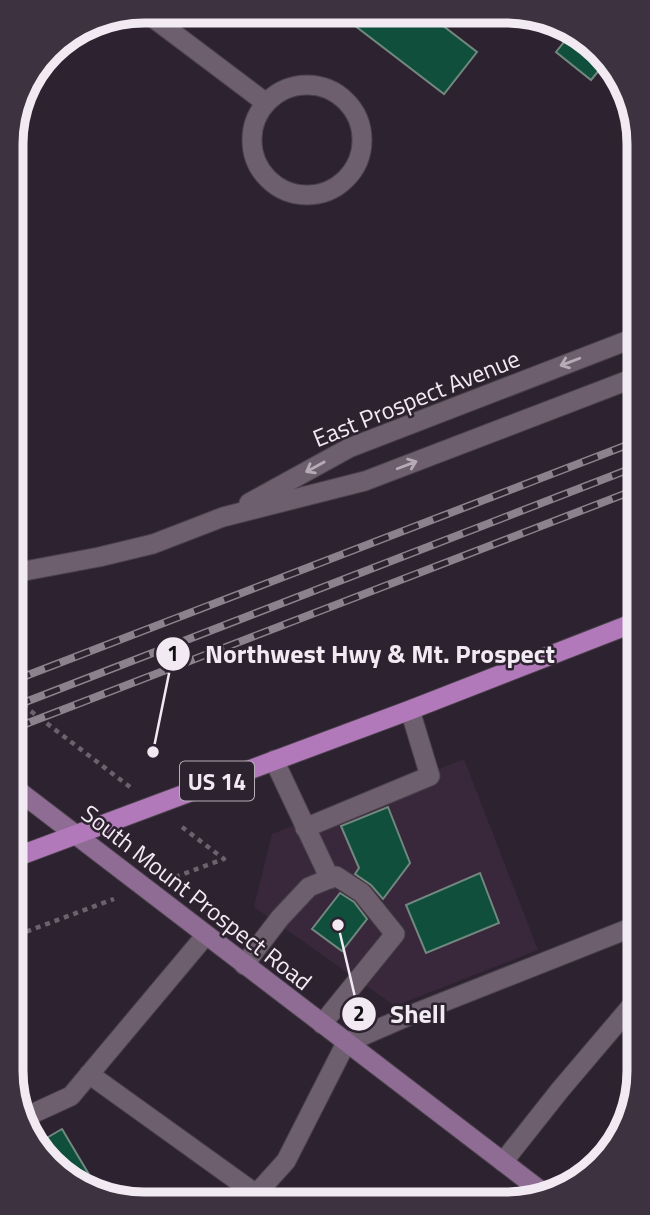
<svg xmlns="http://www.w3.org/2000/svg" width="650" height="1215" viewBox="0 0 650 1215" font-family="'Titillium Web',sans-serif">
<style>
.built{fill:#39283b}
.building{fill:#0f4f3c;stroke:#72887f;stroke-width:2}
.lines{fill:none;stroke-linecap:round;stroke-linejoin:round}
.service-casing{stroke:#4a414c;stroke-width:21}
.minor-casing{stroke:#4a414c;stroke-width:21}
.tertiary-casing{stroke:#4a414c;stroke-width:21}
.secondary-casing{stroke:#4a414c;stroke-width:21}
.primary-casing{stroke:#4a414c;stroke-width:21}
.path{stroke:#6c626e;stroke-width:4.5;stroke-dasharray:5 5;stroke-linecap:butt}
.service{stroke:#6d5f6e;stroke-width:19}
.minor{stroke:#6d5f6e;stroke-width:19}
.tertiary{stroke:#6d5f6e;stroke-width:19}
.secondary{stroke:#8f6c94;stroke-width:19}
.primary{stroke:#b179b9;stroke-width:19}
.rail-casing{stroke:#8b828d;stroke-width:8}
.rail{stroke:#2d222f;stroke-width:5;stroke-dasharray:16;stroke-linecap:butt}
.oneway{stroke:#b6abb7}
.labels{text-anchor:middle;dominant-baseline:central;stroke-width:5;stroke-linejoin:round;paint-order:stroke}
.shield{fill:#2d222f;stroke:#b7aeb8;stroke-width:2}
.shield-label{font-size:23px;font-weight:bold;fill:#f2eaf3}
.street-label{font-size:24px;fill:#f2eaf3;stroke:#2d222f}
.rim{fill:none;stroke:#f2eaf3;stroke-width:9}
.leader{fill:none;stroke:#f2eaf3;stroke-width:2.5}
.callout-dot{fill:#f2eaf3;stroke:#2d222f;stroke-width:2.5}
.mark-label{font-size:21px;text-anchor:middle;font-weight:bold;fill:#111}
.callout-label{font-size:26px;text-anchor:middle;font-weight:bold;fill:#f2eaf3;stroke:#2d222f;stroke-width:5;stroke-linejoin:round;paint-order:stroke}
</style>
<rect width="100%" height="100%" fill="#2d222f"/>
<path class="built" d="M464,759L538,950L395,1006L254,907L272,834Z"/>
<path class="building" d="M337,12H425L477,52L444,94Z
M572,32L594,43L606,62L591,80L556,52Z
M388,807L410,863L383,899L371,885L355,874L359,868L341,826Z
M480,873L499,923L426,953L406,905Z
M340,893L354,902L367,919L342,951L312,929Z
M62,1129L100,1193L62,1177L38,1143Z"/>
<g class="lines">
<g class="service-casing">
<path id="service" d="M274,760L330,879
M305,828L430,776L410,710
M244,965L280,918L309,887L336,876L362,893L395,934L322,1024
M89,1074L256,1194
M21,1119L71,1096L206,935
M503,1162L560,1090L639,997
M249,1202L286,1161L346,1043L408,1016L638,925"/>
</g>
<g class="minor-casing">
<path id="minor" d="M144,11L266,103
M252 140a55 55 0 1 1 110 0a55 55 0 1 1-110 0Z"/>
</g>
<g class="tertiary-casing">
<path id="tertiary" d="M249,503L349,448L634,338
M14,573L99,557L153,544L223,517L365,481L634,378"/>
</g>
<g class="secondary-casing">
<path id="secondary" d="M16,789L549,1197"/>
</g>
<g class="primary-casing">
<path id="primary" d="M16,857L410,710L636,622"/>
</g>
<path class="path" d="M15,699L130,787
M175,877L224,859L178,824
M17,935L114,899"/>
<use href="#service" class="service"/>
<use href="#minor" class="minor"/>
<use href="#tertiary" class="tertiary"/>
<use href="#secondary" class="secondary"/>
<use href="#primary" class="primary"/>
<g class="rail-casing">
<path id="rail" d="M15,680L635,442
M15,706L635,467
M15,728L635,490"/>
</g>
<use href="#rail" class="rail"/>
</g>
<defs><path id="oneway-shaft" d="M-6 0H5M1.5-3L5.5 0L1.5 3" fill="none" stroke-width="1.6" stroke-linecap="round" stroke-linejoin="round" transform="scale(1.75)"/></defs>
<g class="oneway">
<use href="#oneway-shaft" transform="translate(570 362) rotate(159)"/>
<use href="#oneway-shaft" transform="translate(407 465) rotate(-21)"/>
<use href="#oneway-shaft" transform="translate(315 467) rotate(151)"/>
</g>
<g class="labels">
<rect class="shield" x="180" y="761.5" width="74" height="39" rx="5"/>
<g class="shield-label">
<text x="217" y="781">US 14</text>
</g>
<g class="street-label">
<text transform="translate(416 398) rotate(-22)">East Prospect Avenue</text>
<text transform="translate(197 897) rotate(38)">South Mount Prospect Road</text>
</g>
</g>
<path d="M0 0H650V1215H0ZM144 23H506A121 121 0 0 1 627 144V1071A121 121 0 0 1 506 1192H144A121 121 0 0 1 23 1071V144A121 121 0 0 1 144 23Z" fill="#3d323f" fill-rule="evenodd"/>
<path class="rim" d="M144 23H506A121 121 0 0 1 627 144V1071A121 121 0 0 1 506 1192H144A121 121 0 0 1 23 1071V144A121 121 0 0 1 144 23Z"/>
<path class="leader" d="M153 752L173 654M338 925L359 1014"/>
<g class="callout-dot">
<circle cx="153" cy="752" r="7"/>
<circle cx="338" cy="925" r="7"/>
<circle cx="173" cy="654" r="18"/>
<circle cx="359" cy="1014" r="18"/>
</g>
<g class="mark-label">
<text x="173" y="661">1</text>
<text x="359" y="1021">2</text>
</g>
<g class="callout-label">
<text x="380" y="663">Northwest Hwy &amp; Mt. Prospect</text>
<text x="418" y="1023">Shell</text>
</g>
</svg>
